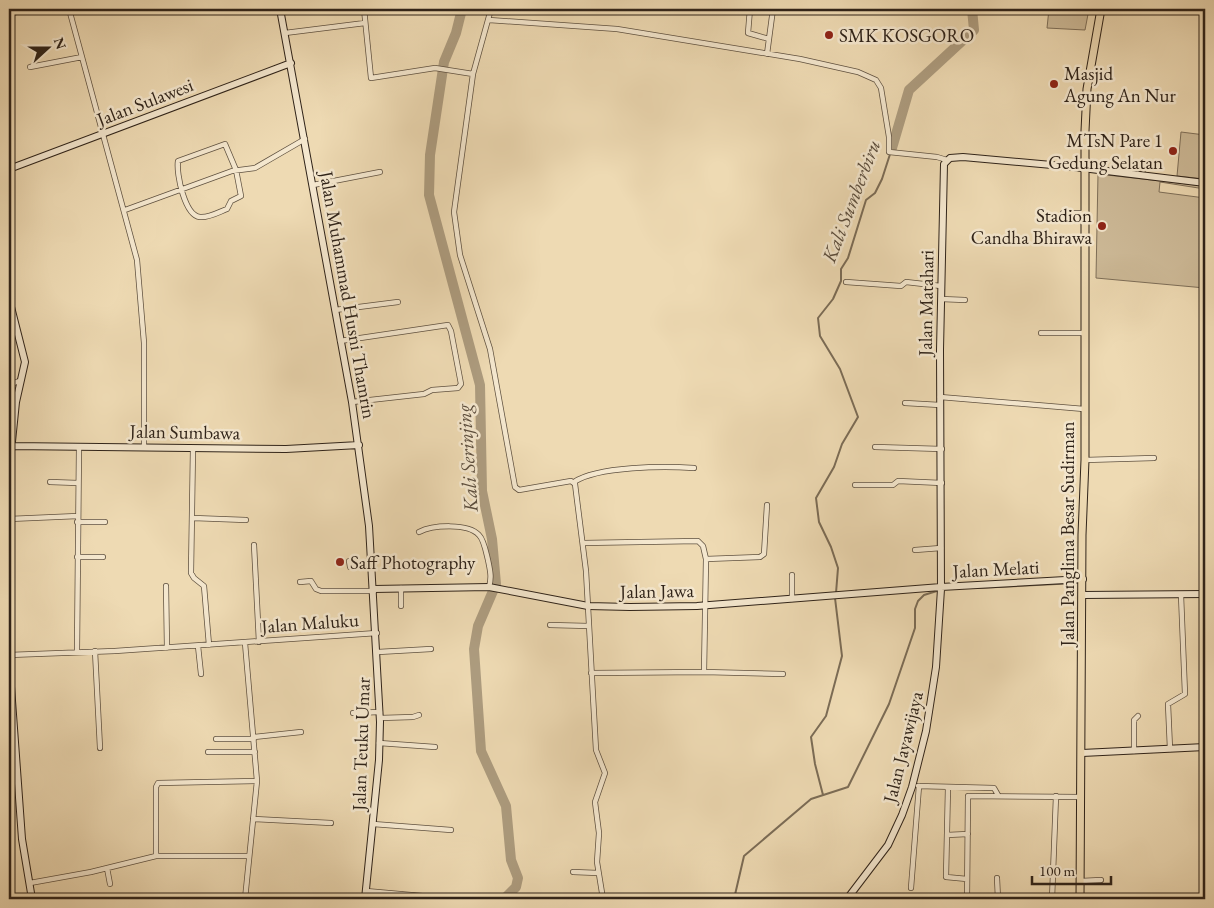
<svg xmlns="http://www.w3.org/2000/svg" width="1214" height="908" viewBox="0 0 1214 908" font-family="'EB Garamond',serif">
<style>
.green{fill:#cebb99;stroke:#7e6f59}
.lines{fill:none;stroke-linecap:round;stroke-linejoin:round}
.stream{stroke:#7b6c56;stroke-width:2}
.river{stroke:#ad9c7f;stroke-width:10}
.street-casing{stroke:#5f5140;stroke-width:6}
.secondary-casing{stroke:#2f2319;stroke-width:8}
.primary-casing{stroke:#2f2319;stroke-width:9}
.street{stroke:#f4e7ce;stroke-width:4.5}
.secondary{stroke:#f4e7ce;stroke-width:6}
.primary{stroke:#eedab3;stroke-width:7}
.poi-dot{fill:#8f2418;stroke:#f4e7ce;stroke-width:2}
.labels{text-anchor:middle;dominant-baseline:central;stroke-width:5;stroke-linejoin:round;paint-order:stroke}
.poi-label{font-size:19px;fill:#2f2319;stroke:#f4e7ce;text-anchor:start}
.street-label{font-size:19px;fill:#2f2319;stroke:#f4e7ce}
.water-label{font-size:20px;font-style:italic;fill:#5b4d3d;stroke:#f4e7ce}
</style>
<rect width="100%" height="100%" fill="#eedab3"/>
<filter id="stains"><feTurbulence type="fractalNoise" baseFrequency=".004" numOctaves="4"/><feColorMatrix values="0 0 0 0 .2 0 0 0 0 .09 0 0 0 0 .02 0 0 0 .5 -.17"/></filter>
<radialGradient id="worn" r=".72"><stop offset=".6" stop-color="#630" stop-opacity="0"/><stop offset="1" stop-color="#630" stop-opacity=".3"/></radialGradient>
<path class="green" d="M1049,9H1089L1085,30L1047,28Z
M1181,132L1205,135V179L1177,176Z
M1124,160L1146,162L1145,172L1123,170Z
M1098,174L1205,186V189L1160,182L1159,192L1205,198V288L1096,278Z"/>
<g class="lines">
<path class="stream" d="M977,588L1077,583
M836,593L838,568L831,547L819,522L816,498L834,467L842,444L858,417L840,369L820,336L818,318L833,299L841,281V269L848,258L866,200L875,193L882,179L892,148
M823,795L815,764L811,737L826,716L842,656L835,598
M734,899L744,856L811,799L848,787L889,704L915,628V609L918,601L924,595L940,590"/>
<path class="river" d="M462,9L456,33L444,62L430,155L429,195L480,385L482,491L492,539L496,584L478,626L474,649L481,751L506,806L511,860L518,878L516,887L504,899
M892,148L909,90L974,30L972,9"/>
<g class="street-casing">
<path id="street" d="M69,9L137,260L144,343V446
M364,9L371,78L435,68L473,74
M491,9L473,74L454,212L460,255L490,349L515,487L519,490L571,481L575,484L586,571L596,750L605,773L595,802L599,833L597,862L603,899
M750,9L748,33L769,39L773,9
M489,20L617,29L800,59L858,72L876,80L881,88L889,137V152L937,157L947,160
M285,33L365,23
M767,54L769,39
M30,67L82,57
M225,144L236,170L241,196L231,201L227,209C219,212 209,218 200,217C185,216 176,174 178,161Z
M313,185L380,172
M125,210L232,171L255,168L305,139
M1063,213H1085
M846,282L901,286L906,282L941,286
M941,299L965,300
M335,310L398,302
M1041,333H1083
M340,341L448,325L451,331L461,384L458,388L432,390L424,394L352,402
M9,385L19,381
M940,397L1084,409
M905,403L940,405
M875,447L942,449
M193,448L191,573L194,578L204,586L209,645
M1085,460L1154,458
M50,482L78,483
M574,482C598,466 665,466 694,468
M855,485H893L898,481L942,483
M193,518L246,520
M9,519L78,516
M77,522H105
M419,532C433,525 468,523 479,535C484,540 486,552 488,560C490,570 492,577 489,587
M583,543L698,541L703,546L706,559L704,672L783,674
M254,545L259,642
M915,550L941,548
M77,557H103
M706,559L760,557L764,554L767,505
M349,561L350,567L372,565
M792,575V599
M300,582L311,581L316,589L321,591H374
M166,586L167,648
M401,588V606
M550,625L589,626
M198,646L201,674
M77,651L79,447
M95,651L100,748
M378,652L431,649
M9,655L115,651L377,633
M591,673L705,672
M353,713L380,712
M380,718L413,717L419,715
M254,737L301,732
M216,739H254
M379,743L435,747
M1170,749L1168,704L1185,694L1181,595
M1134,751V720L1138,716
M208,752H255
M918,786L994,788L998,795
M948,787L946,877L967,879
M253,819L331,823
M373,824L451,830
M947,835L968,834
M156,856V787L158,783L257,781
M107,868L110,884
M573,872L598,873
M997,878L998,899
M1081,881L1101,880
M30,883L91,872L156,856H249
M911,888L919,786
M366,891L456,899
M245,899L257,781L245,643
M967,899L968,796L1081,797
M1052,899L1056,796"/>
</g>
<g class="secondary-casing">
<path id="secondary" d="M280,9L352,402L369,526L380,722L379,760L365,899
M9,12L32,9
M9,169L291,63
M9,299L25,362L16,402L9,471
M11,446L286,449L359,445
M9,555V626
M374,589L489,587L588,606L630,607L697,606L941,587L1083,579
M1083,595L1205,594
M9,659L22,839L32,899
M1082,753L1205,747
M847,899L888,845L902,815L912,787L926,731L936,667L941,589L940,350L944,164L950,158L963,157L1074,167L1205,183"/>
</g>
<g class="primary-casing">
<path id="primary" d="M1080,899L1082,535L1085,460V131L1087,89L1101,9"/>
</g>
<use href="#street" class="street"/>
<use href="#secondary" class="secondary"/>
<use href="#primary" class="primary"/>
</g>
<g class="poi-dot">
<circle cx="829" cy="35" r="5"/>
<circle cx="1054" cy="84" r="5"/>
<circle cx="1173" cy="151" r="5"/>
<circle cx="1102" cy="226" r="5"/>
<circle cx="340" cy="562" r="5"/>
</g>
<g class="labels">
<g class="poi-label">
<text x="839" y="35">SMK KOSGORO</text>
<text x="1064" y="73">Masjid<tspan x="1064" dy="22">Agung An Nur</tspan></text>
<text x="1163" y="140" text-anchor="end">MTsN Pare 1<tspan x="1163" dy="22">Gedung Selatan</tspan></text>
<text x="1092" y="215" text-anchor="end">Stadion<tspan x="1092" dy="22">Candha Bhirawa</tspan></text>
<text x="350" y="562">Saff Photography</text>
</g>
<g class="street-label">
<text transform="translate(145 102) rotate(-21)">Jalan Sulawesi</text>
<text transform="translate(348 295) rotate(80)">Jalan Muhammad Husni Thamrin</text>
<text transform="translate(926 303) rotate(-89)">Jalan Matahari</text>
<text transform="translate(185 432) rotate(1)">Jalan Sumbawa</text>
<text transform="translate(1067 534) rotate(-90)">Jalan Panglima Besar Sudirman</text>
<text transform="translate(996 569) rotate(-3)">Jalan Melati</text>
<text transform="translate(657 591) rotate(-1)">Jalan Jawa</text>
<text transform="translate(310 623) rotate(-4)">Jalan Maluku</text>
<text transform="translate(361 744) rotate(-88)">Jalan Teuku Umar</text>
<text transform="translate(903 747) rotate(-76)">Jalan Jayawijaya</text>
</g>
<g class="water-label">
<text transform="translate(851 201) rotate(-69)">Kali Sumberbiru</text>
<text transform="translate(467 458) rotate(-94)">Kali Serinjing</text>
</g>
</g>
<rect width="1214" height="908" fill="none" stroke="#eedab3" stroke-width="30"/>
<rect x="10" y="10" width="1194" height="888" fill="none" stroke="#2f2319" stroke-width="2.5"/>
<rect x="15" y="15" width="1184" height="878" fill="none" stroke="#2f2319"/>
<g transform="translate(48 48) rotate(69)" stroke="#f4e7ce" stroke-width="4" paint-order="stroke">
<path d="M0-4L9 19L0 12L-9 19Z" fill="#2f2319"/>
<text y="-8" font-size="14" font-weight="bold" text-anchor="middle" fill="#2f2319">N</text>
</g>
<path d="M1032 876v8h79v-8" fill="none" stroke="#2f2319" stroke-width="2.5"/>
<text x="1039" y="876" font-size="15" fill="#2f2319" stroke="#f4e7ce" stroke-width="4" paint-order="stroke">100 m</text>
<rect width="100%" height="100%" filter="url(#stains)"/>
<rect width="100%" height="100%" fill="url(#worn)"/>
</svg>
